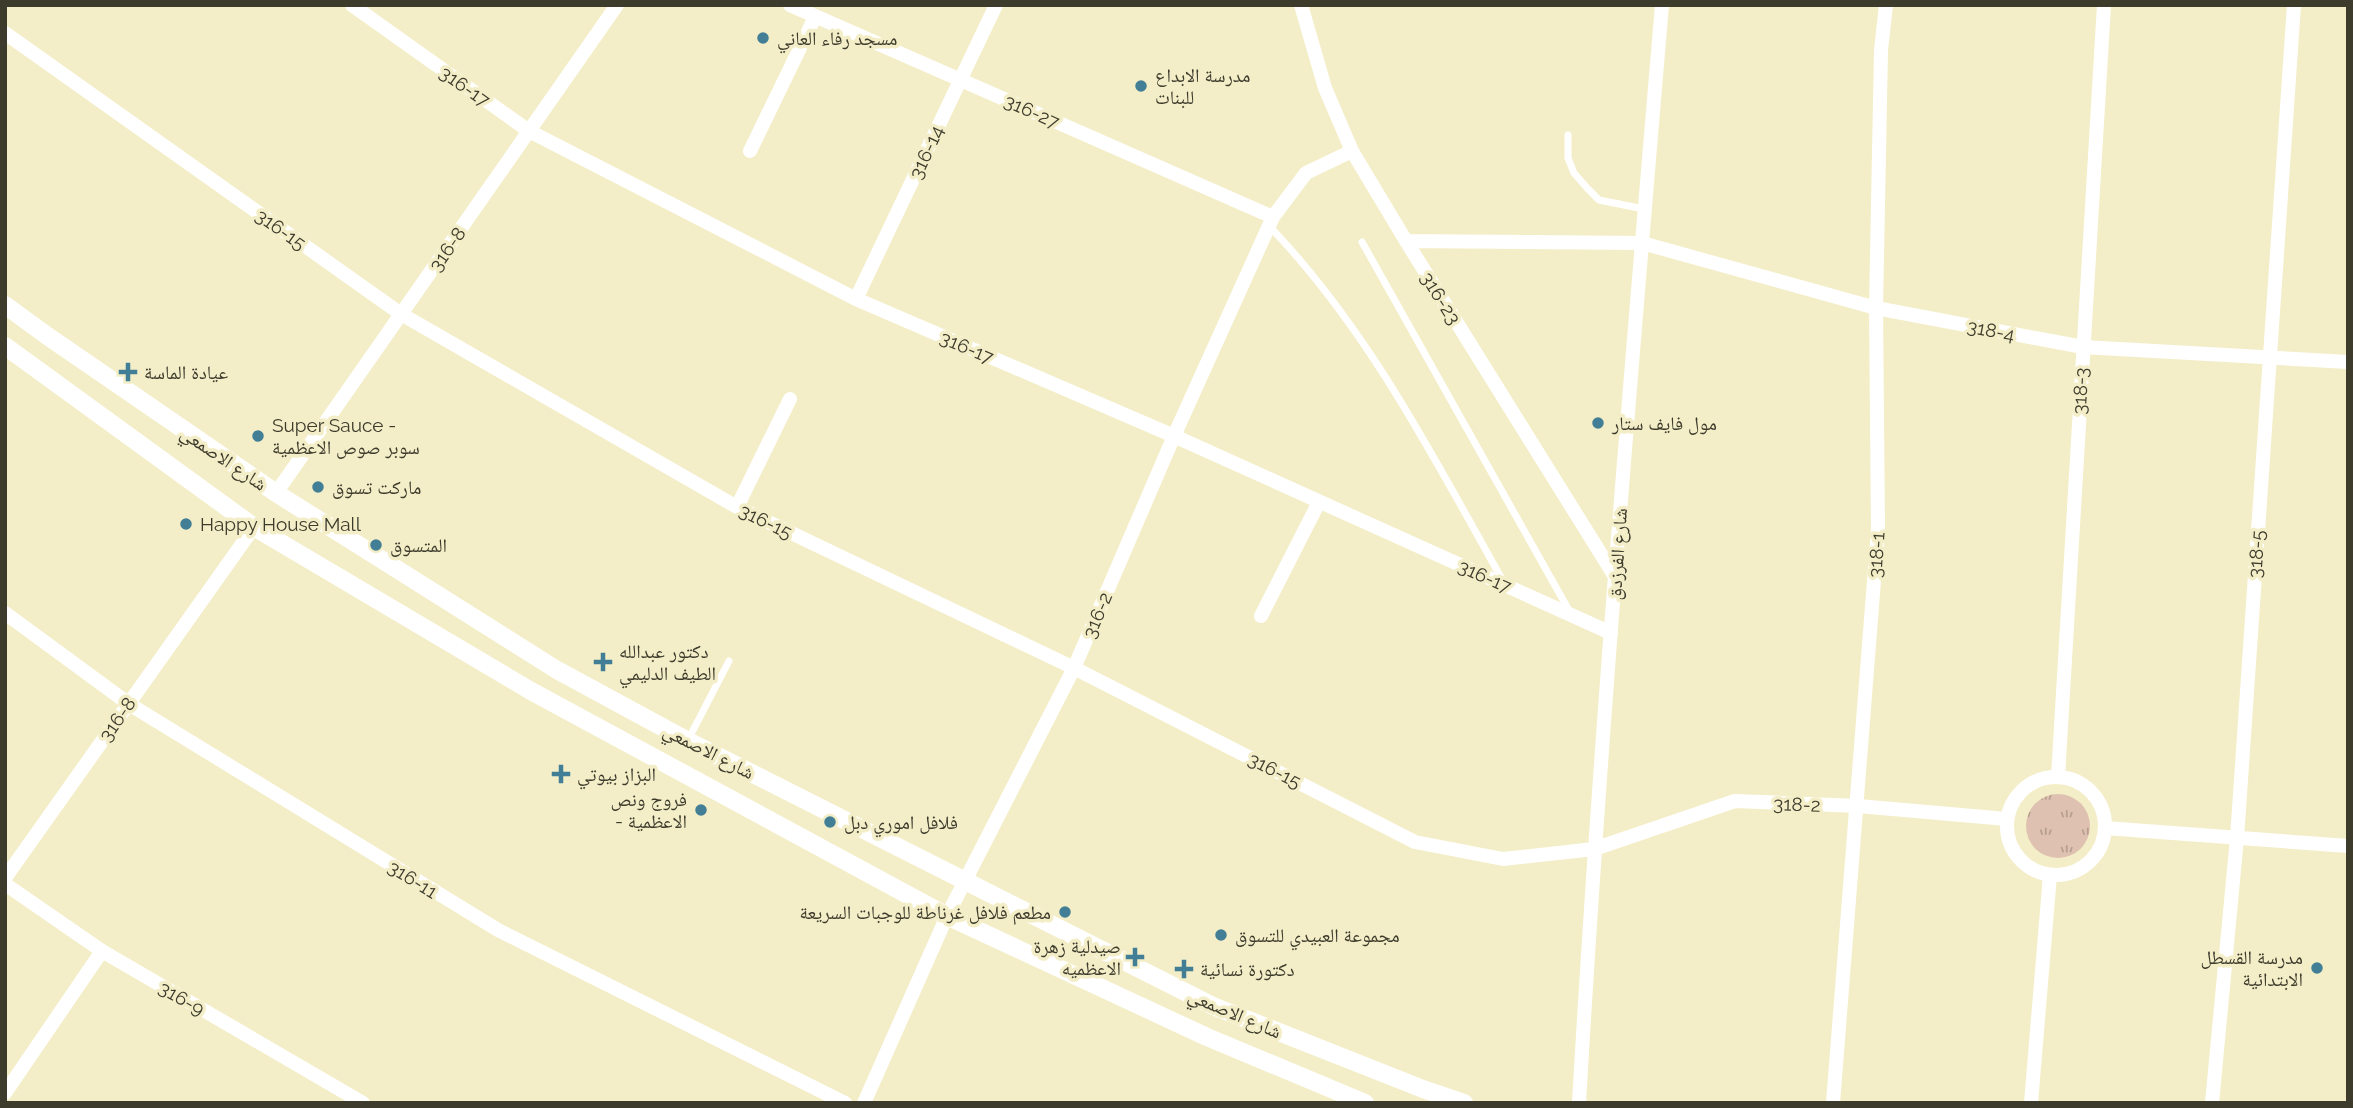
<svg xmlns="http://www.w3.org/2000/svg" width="2353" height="1108" viewBox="0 0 2353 1108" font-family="Raleway,'Noto Naskh Arabic',sans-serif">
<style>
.grass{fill:url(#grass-tufts)}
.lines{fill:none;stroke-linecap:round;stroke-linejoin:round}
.service{stroke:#fff;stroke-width:7}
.minor{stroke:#fff;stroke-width:14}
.tertiary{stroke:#fff;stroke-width:18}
.poi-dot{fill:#427f96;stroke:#f4eec8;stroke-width:2.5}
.labels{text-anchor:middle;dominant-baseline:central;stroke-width:7;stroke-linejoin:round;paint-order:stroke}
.poi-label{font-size:19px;fill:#3d3b2c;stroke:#f4eec8;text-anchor:start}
.street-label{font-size:19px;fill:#3d3b2c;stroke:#f4eec8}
</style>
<defs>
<pattern id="grass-tufts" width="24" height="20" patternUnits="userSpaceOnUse" patternTransform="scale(1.75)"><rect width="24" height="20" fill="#dfc1b1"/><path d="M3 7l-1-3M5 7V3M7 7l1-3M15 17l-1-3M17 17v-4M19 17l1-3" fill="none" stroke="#b69e90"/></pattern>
</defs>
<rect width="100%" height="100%" fill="#f4eec8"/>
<path class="grass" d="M2026 826a32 32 0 1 1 64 0a32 32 0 1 1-64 0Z"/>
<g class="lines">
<path class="service" d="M1568,135V158L1574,173L1588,189L1599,200L1644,209
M1270,227C1368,329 1434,458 1503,581
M1362,242L1571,614
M688,740L729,661"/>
<path class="minor" d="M352,5L529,131L856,299L1174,436L1611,633
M790,5L1273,217
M1301,5L1325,88L1352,151L1406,241L1614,575
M5,33L401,314L737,507L1074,668L1415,842L1503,859L1594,849L1735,801L1858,806L2007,819
M750,151L815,17
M1406,241L1642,243L1876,308L2083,347L2348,362
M856,299L996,5
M276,493L617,5
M737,507L790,399
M5,613L129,704L498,930L845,1103
M1261,616L1319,502
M2058,777L2104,5
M2007 826a49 49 0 1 1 98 0a49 49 0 1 1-98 0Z
M2105,828L2348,846
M5,878L254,527
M5,884L102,951L363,1103
M5,1093L102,951
M864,1103L947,916L1074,668L1174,436L1273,217L1306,173L1352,151
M1579,1103C1600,736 1631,371 1662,5
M1833,1103L1878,530L1876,308L1881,50L1886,5
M2031,1103L2050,875
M2212,1103L2237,838L2294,5"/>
<path class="tertiary" d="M5,305L46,335L276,493L557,670L688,741L1213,1006L1423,1089L1464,1103
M5,346L254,527L531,691L947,916L1207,1037L1365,1103"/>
</g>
<g class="poi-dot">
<circle cx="763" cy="38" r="7"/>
<circle cx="1141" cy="86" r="7"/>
<path d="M124.5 361.5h7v7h7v7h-7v7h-7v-7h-7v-7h7z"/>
<circle cx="1598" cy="423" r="7"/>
<circle cx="258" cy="436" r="7"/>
<circle cx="318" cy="487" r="7"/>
<circle cx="186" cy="524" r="7"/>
<circle cx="376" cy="545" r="7"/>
<path d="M599.5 651.5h7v7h7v7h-7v7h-7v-7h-7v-7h7z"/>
<path d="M557.5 763.5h7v7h7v7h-7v7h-7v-7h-7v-7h7z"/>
<circle cx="701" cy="810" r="7"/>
<circle cx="830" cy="822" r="7"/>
<circle cx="1065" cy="912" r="7"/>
<circle cx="1221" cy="935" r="7"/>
<path d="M1131.5 946.5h7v7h7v7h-7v7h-7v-7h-7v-7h7z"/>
<circle cx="2317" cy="968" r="7"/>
<path d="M1180.5 958.5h7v7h7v7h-7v7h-7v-7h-7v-7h7z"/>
</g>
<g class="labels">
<g class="poi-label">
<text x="777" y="38">مسجد رفاء العاني</text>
<text x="1155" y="75">مدرسة الابداع<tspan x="1155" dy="22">للبنات</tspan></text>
<text x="144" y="372">عيادة الماسة</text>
<text x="1612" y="423">مول فايف ستار</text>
<text x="272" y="425">Super Sauce -<tspan x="272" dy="22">سوبر صوص الاعظمية</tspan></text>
<text x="332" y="487">ماركت تسوق</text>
<text x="200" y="524">Happy House Mall</text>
<text x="390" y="545">المتسوق</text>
<text x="619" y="651">دكتور عبدالله<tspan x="619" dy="22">الطيف الدليمي</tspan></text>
<text x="577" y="774">البزاز بيوتي</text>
<text x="687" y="799" text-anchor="end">فروج ونص<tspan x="687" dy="22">- الاعظمية</tspan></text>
<text x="844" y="822">فلافل اموري دبل</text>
<text x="1051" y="912" text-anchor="end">مطعم فلافل غرناطة للوجبات السريعة</text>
<text x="1235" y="935">مجموعة العبيدي للتسوق</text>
<text x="1121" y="946" text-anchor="end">صيدلية زهرة<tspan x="1121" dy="22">الاعظميه</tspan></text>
<text x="2303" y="957" text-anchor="end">مدرسة القسطل<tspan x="2303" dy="22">الابتدائية</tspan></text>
<text x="1200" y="969">دكتورة نسائية</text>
</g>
<g class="street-label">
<text transform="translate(465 86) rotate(35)">316-17</text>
<text transform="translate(1032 111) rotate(24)">316-27</text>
<text transform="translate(926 152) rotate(-65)">316-14</text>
<text transform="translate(281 229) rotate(35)">316-15</text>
<text transform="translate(447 249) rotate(-55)">316-8</text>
<text transform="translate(1441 298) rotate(58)">316-23</text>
<text transform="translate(1991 330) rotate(11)">318-4</text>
<text transform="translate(967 347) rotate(23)">316-17</text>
<text transform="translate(2080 391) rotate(-87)">318-3</text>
<text transform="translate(224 458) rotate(34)">شارع الاصمعي</text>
<text transform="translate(766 521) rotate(26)">316-15</text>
<text transform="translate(1617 554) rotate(-86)">شارع الفرزدق</text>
<text transform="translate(2256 554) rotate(-86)">318-5</text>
<text transform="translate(1876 555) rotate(-86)">318-1</text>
<text transform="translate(1485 576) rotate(24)">316-17</text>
<text transform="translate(1097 615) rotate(-67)">316-2</text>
<text transform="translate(117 719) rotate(-55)">316-8</text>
<text transform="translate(709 751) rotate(27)">شارع الاصمعي</text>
<text transform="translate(1275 770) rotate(27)">316-15</text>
<text transform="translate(1797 804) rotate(2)">318-2</text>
<text transform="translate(413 879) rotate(32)">316-11</text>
<text transform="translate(182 998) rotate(30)">316-9</text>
<text transform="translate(1235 1013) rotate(23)">شارع الاصمعي</text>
</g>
</g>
<rect width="2353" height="1108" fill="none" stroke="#3d3b2c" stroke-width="14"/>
</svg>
